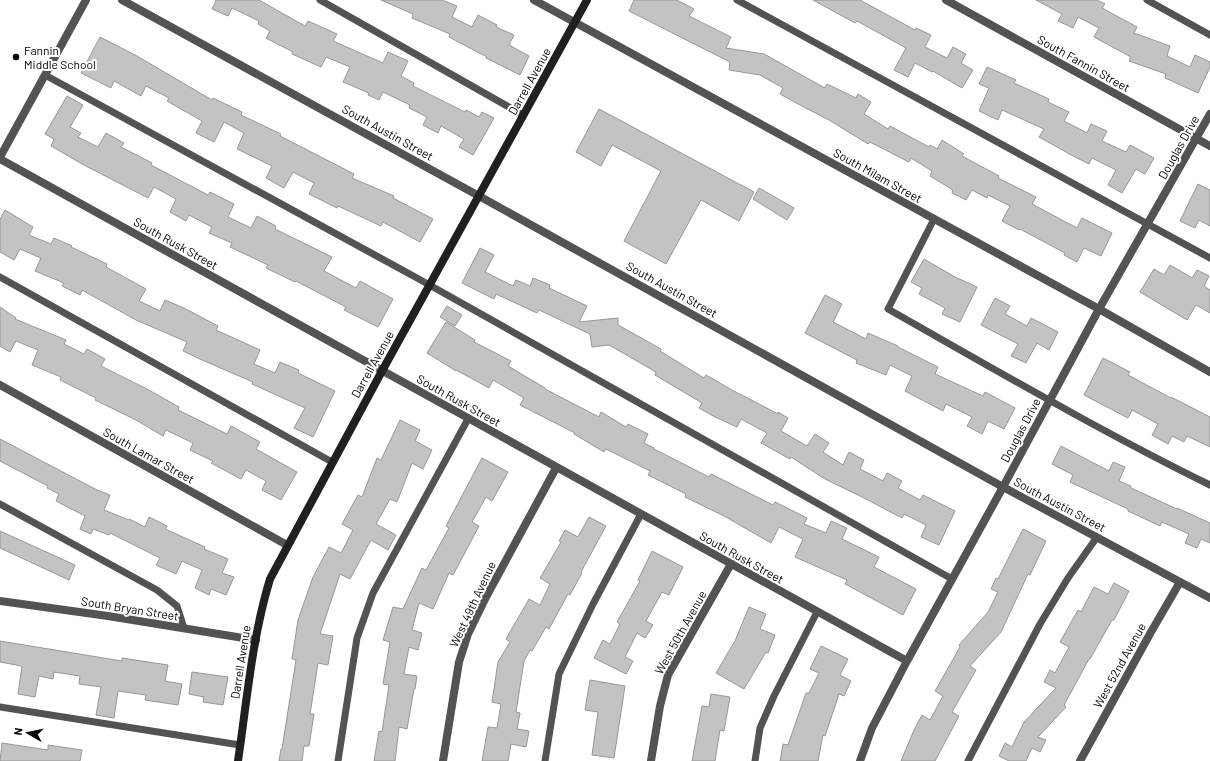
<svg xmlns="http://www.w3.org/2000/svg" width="1210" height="761" viewBox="0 0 1210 761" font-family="Barlow,sans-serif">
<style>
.building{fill:#c3c3c3;stroke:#979797}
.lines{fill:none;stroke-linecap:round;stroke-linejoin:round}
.service{stroke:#535353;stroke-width:7}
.minor{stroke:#535353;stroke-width:8}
.tertiary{stroke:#535353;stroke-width:8}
.secondary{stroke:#202020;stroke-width:8}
.poi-dot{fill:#000;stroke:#fff;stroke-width:1.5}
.labels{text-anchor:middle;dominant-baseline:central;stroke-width:4;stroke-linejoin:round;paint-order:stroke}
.poi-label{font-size:12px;fill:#000;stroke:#fff;text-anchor:start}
.street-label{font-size:12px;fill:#000;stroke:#fff}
</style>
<rect width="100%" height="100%" fill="#fff"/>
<path class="building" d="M215,0H259L305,26L308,21L337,34L333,41L383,63L388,52L408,61L401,76L414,83L413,86L465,112L466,110L479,117L482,112L494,118L473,155L459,147L464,139L441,126L438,133L423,125L427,117L409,108L410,105L383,92L379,100L368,95L369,93L343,82L350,67L326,57L321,67L292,54L293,52L266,38L270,31L258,24L259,21L232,8L228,16L212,9L216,1Z
M381,0H442L457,6L452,17L472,27L478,15L497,25L496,27L514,35L509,45L529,56L520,75L486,58L487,57L449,37L450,34L412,18L413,14Z
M634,0H677L694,9L689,16L731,37L726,48L764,54L825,88L827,84L856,98L858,94L871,102L864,114L888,129L890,126L929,147L930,145L937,149L942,140L964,154L962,156L999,176L998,178L1036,197L1032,204L1077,228L1082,218L1112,233L1101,256L1084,248L1077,262L1064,255L1065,253L1020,229L1019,230L1002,221L1010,206L988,195L987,198L972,190L966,200L952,193L953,190L930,176L932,171L911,158L909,162L870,142L868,144L829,120L800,105L780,94L783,88L760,75L729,70L730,62L629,11Z
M813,0H860L915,30L916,28L931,35L925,47L947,58L953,47L966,54L961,63L973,70L962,88L933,71L932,72L915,63L908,77L894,70L906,48L857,21L855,23Z
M1036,0H1097L1105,4L1102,8L1137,27L1134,33L1170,46L1167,56L1190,67L1195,55L1210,62V67L1198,93L1165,78L1166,74L1129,61L1131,57L1094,37L1099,28L1078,17L1073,28L1058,21L1062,14Z
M100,37L137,56L212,100L213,98L242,112L241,115L281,134L280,136L354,174L352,178L394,196L393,198L433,219L420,242L383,222L381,226L338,206L337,208L309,194L314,183L293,172L284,188L266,178L272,166L237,149L244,133L224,122L214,142L196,133L202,121L167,101L169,98L146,86L141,96L114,81L111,88L81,73Z
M987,67L1016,80L1014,83L1049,99L1048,102L1069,112L1064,121L1087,133L1091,124L1107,131L1102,141L1126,152L1130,145L1154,158L1145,174L1136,169L1122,193L1108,185L1116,170L1092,158L1089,164L1075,157L1039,137L1044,129L1002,110L998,120L979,111L989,88L979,84Z
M67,96L83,105L70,127L81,133L78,137L98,147L106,133L124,143L121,147L152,163L151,165L208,195L210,192L234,204L228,217L251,228L257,216L276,226L275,229L332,257L324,271L356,288L360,281L393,299L378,327L344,310L346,307L296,281L295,282L266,268L268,265L230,247L232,243L209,233L212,227L189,215L186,221L170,212L176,199L154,187L148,198L82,164L51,146L54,139L45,134Z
M599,109L754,192L739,221L701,200L666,264L624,241L661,171L612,145L601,166L576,152Z
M1198,184L1210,190V226L1199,220L1195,228L1180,221Z
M759,188L794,208L787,220L753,199Z
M5,210L33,227L29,235L51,244L54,238L72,246L71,247L107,264L106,267L146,289L139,301L160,311L165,300L184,308L218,326L216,330L260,350L254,364L275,373L280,362L299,370L298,373L335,391L313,437L294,428L305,408L252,384L253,382L202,360L183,351L187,342L136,320L82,290L80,295L62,286L64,283L35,271L41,258L20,249L14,260L0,252V219Z
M480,248L494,255L485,272L513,286L516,280L530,286L533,278L550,285L549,288L587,306L579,322L618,318V325L661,349L660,351L704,378L706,375L739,394H740L778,414V412L788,418L781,431L807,446L815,434L829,443L823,452L843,465L849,452L864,460L860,469L883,481L887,473L902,481L898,488L920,500L923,495L955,511L939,545L921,537L926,525L904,514L902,518L866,499L825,479L791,457L790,459L761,443L767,433L741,419L737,427L715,417L699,408L702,403L655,375L656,372L609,345L592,347L590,334L539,310L537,313L496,294L494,299L462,283Z
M924,259L955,277L977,287L960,322L942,314L945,308L919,294L922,288L911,282Z
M1170,265L1192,278L1197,270L1209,276L1204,286L1210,290V313L1196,305L1187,320L1140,292L1154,269L1164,275Z
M825,295L842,304L833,322L866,339L868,333L898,346V347L938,367L935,374L983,396L985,392L1015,408L1004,429L988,421L982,434L967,426L972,417L946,404L943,411L905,391L912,376L890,365L886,375L856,363L857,360L805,333Z
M995,298L1010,306L1005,314L1027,326L1031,318L1058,332L1049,350L1037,343L1026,363L1011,356L1018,344L981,325Z
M447,306L462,315L455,326L440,317Z
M0,307L16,318L15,319L66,340L64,344L84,354L87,349L105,359L101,366L147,389L179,407L178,410L227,434L231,426L260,442L256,449L297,472L281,500L262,490L266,481L246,470L241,479L211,463L213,461L190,450L193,443L166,430L163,436L136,420L95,400L96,398L60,380L61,377L32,365L38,350L16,341L10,352L0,346Z
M446,322L475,340L474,342L511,361L508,366L545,388V389L599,417L601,412L626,427L628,424L648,434L644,443L654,448V449L709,477L711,474L773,505L775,502L807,518L804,524L826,533L831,521L847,528L842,539L879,557L874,567L916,589L903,615L845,584L847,580L795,557L803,539L779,527L771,543L724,516L685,497L686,494L648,475L650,471L606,449L604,452L574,434L575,433L520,405L524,398L493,380L489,388L456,370V371L427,353Z
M1103,358L1130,372L1128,375L1171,398V397L1210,417V447L1187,436L1184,442L1172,436L1168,444L1152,435L1158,424L1132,410L1128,418L1084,395Z
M400,420L420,430L415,441L432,450L423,469L412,463L397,502L390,499L376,524L396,535L388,550L371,540L350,579L340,574L320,634L333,636L328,665L318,663L310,714H314L309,746H304L302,761H279L281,749H282L296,660L292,659L298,620L313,577L329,547L341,553L353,530L342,524L358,495L362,497L377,458L381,460Z
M0,439L97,490L110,495L104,510L129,520V519L145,527L149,517L167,526L165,529L205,547L204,549L228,559L222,573L234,577L226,595L211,589L209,595L195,588L202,570L182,561L176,574L156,565L160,558L110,533L109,535L93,529L91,534L80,529L85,516L56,501L59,494L47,488L48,486L0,461Z
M1061,446L1109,471L1113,462L1125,467L1119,481L1131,486V488L1177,509V508L1210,523V543L1201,539L1197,548L1185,543L1189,534L1162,522L1160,526L1128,511V509L1070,482L1073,475L1052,464Z
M482,458L508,472L492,501L486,497L472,522L479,526L453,575L449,573L433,609L419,603L412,630L422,633L418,650L409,647L404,674L417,676L415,689H414L407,729L399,727L395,761H374L379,731L382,732L389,685L383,684L390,642L383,640L393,607L403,609L422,568L426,570L449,528L446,526Z
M589,517L606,526L581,572L582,573L570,595L568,594L549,629L546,627L532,651L530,650L524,661L516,712L520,713L517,729L529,731L526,747L511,744L508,761H482L488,727L497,728L501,704L492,702L498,662L510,642L506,639L529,599L540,605L550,584L540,578L561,542L559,541L565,530L578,537Z
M1023,529L1046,541L1030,575L1028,574L1001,632L970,666L976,670L952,712L959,716L935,761H901L914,730L922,715L930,720L943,696L935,691L960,647L959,645L988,612L998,592L991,589L996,578L998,579Z
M0,531L75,565L69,580L0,548Z
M652,551L683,567L669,595L662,592L646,621L653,625L645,638L637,633L625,657L633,661L626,674L594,658L603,640L610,644L620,624L617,622L640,581L638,580Z
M1114,583L1129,591L1114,620H1112L1090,659H1089L1064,705L1066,707L1038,737L1046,740L1040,752L1032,748L1026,761H1009L999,756L1005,743L1012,747L1024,722L1056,688L1044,682L1050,670L1055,673L1069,647L1060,642L1078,610L1081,612L1094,587L1108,594Z
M749,607L766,614L760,629L775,635L768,653L766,652L744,689L716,673L735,641Z
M0,641L122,661V658L168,665L165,681L182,684L178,705L145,700L146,695L118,691L114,718L96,715L101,687L79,684L80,676L54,672L53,679L39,676L35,697L18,694L22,666L0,662Z
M821,646L848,659L840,675L851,681L844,696L839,694L825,736L823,735L818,761H780L783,744L788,745L806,693H809L819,673L810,669Z
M192,672L228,677L223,705L203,702L204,697L189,694Z
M590,680L625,686L614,758L592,755L598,712L585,710Z
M711,694L730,697L724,731L720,730L715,761H692L702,706L709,707Z
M2,743L48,750V745L82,750L80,761H0Z"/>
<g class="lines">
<path class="service" d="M320,0L523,115
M737,0L1210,258
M1147,0L1210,35
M45,75L417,278L952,579
M934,219L888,309C994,369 1100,431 1210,485
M0,277L332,462
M0,504L157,590L177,606L184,628
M0,707L240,745
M338,761L357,638L373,593L468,419
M545,761L559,674L593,604L641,514
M755,761L760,728L774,696L817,612
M968,761L1040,624L1068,578L1097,537"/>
<path class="minor" d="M122,0L479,196L1003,487L1210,598
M534,0L1099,309
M946,0L1210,146
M0,157L86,0
M0,385L287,545
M0,601L108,616L256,640
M443,761L459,662L468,634L486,597L556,468
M651,761L660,706L668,675L731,564
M1080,761L1151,632L1180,582"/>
<path class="tertiary" d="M0,159L907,661
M1099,309L1210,372
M860,761L872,728L907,661L1003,487L1099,309L1210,114"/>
<path class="secondary" d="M238,761C247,700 252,638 270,579L382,371L587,0"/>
</g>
<circle class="poi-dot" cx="16" cy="57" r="4"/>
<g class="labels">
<g class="poi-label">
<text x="24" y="50">Fannin<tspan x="24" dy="14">Middle School</tspan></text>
</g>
<g class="street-label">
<text transform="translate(1084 63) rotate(29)">South Fannin Street</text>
<text transform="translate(529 81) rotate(-61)">Darrell Avenue</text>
<text transform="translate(388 132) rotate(29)">South Austin Street</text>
<text transform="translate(1178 147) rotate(-61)">Douglas Drive</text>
<text transform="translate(878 175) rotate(29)">South Milam Street</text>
<text transform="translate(176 243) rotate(29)">South Rusk Street</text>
<text transform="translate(672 289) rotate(29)">South Austin Street</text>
<text transform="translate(372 364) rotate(-61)">Darrell Avenue</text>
<text transform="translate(459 400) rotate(29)">South Rusk Street</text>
<text transform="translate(1020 430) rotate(-62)">Douglas Drive</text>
<text transform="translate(149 455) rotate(29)">South Lamar Street</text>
<text transform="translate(1060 504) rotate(28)">South Austin Street</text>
<text transform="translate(742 557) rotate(29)">South Rusk Street</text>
<text transform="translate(472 604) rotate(-65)">West 49th Avenue</text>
<text transform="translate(130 608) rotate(9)">South Bryan Street</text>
<text transform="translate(680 632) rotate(-61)">West 50th Avenue</text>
<text transform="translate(240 662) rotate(-81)">Darrell Avenue</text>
<text transform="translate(1119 665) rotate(-61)">West 52nd Avenue</text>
</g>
</g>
<g transform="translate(28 733) rotate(279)" stroke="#ffffff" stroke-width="3" paint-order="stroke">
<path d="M0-3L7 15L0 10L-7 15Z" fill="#000000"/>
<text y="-6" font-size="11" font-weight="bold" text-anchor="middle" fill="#000000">N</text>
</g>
</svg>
